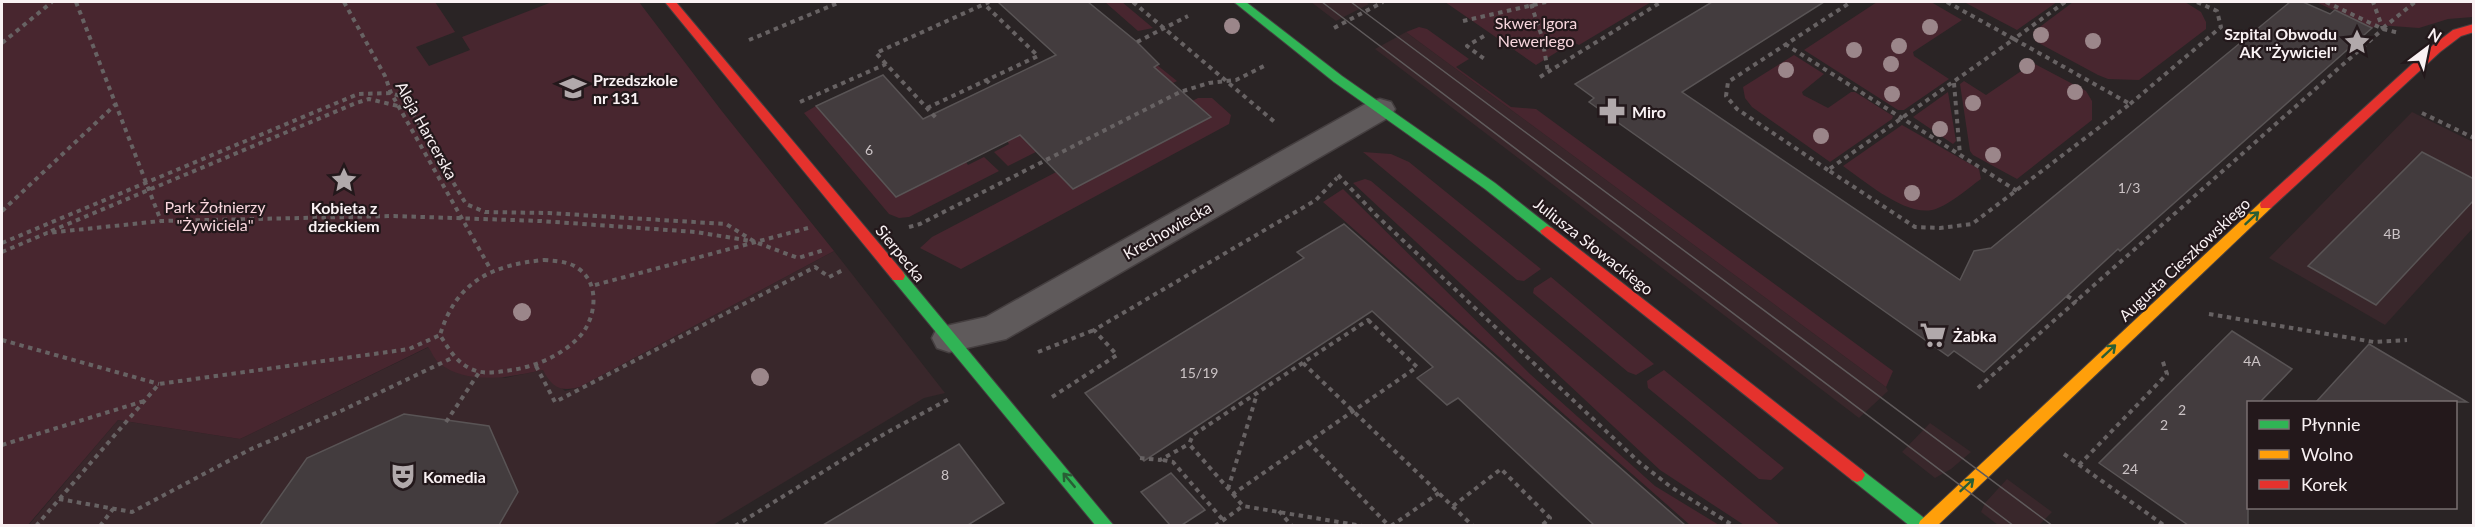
<svg xmlns="http://www.w3.org/2000/svg" width="2475" height="527" viewBox="0 0 2475 527" font-family="Lato,sans-serif">
<style>
.built{fill:#39272b}
.green{fill:#48262f}
.building{fill:#433c3e;stroke:#595455;stroke-width:1.5}
.lines{fill:none;stroke-linecap:round;stroke-linejoin:round}
.street-casing{stroke:#453f40;stroke-width:3}
.fast-casing{stroke:#453f40;stroke-width:2}
.slow-casing{stroke:#453f40;stroke-width:2}
.jam-casing{stroke:#453f40;stroke-width:2}
.path{stroke:#676263;stroke-width:4;stroke-dasharray:4.5 4.5;stroke-linecap:butt}
.street{fill:#5f5a5b;fill-rule:evenodd}
.fast{fill:#30b455;fill-rule:evenodd}
.slow{fill:#ff9f0a;fill-rule:evenodd}
.jam{fill:#e5322d;fill-rule:evenodd}
.tram{stroke:#605b5c;stroke-width:1.5}
.tree{fill:#9b868a}
.oneway{stroke:#295e35}
.labels{text-anchor:middle;dominant-baseline:central;stroke-width:4.5;stroke-linejoin:round;paint-order:stroke}
.number-label{font-size:14px;fill:#ccc4c6}
.park-label{font-size:16px;fill:#f8d6dd;stroke:#23181b}
.poi-label{font-size:16px;font-weight:bold;fill:#f9f1f3;stroke:#23181b;text-anchor:start}
.street-label{font-size:16px;fill:#f9f1f3;stroke:#23181b}
</style>
<rect width="100%" height="100%" fill="#2a2425"/>
<path class="built" d="M1311,2H1365L1369,4L1336,21Z
M1406,32L1886,387L1888,391L1859,418L1375,49Z
M2412,112L2473,142V228L2385,325L2269,258Z
M834,251L945,393L924,398L713,525L28,526L118,420L240,439L429,347L505,378L543,370L565,391L580,387Z
M1930,423L1971,452L1951,469L1935,478L1902,452Z
M2007,479L2052,512L2039,525H1998L1981,512L1985,503Z"/>
<path class="green" d="M2,2H435L455,32L416,47L429,66L470,50L462,37L552,2H639L721,110L834,251L580,387C561,392 552,388 543,370C511,377 467,386 439,363C434,359 432,352 428,347L240,439L118,420L28,525H2Z
M1105,2H1122L1153,28L1138,31Z
M1445,2H1651L1579,45L1573,42L1536,65Z
M1877,2H1931L1962,20L1913,52L1914,56L1949,79L1904,110H1898L1804,50Z
M1964,2H2057L2017,30Z
M2073,2H2185L2201,12L2206,22V29L2139,80L2108,79L2098,75L2035,41L2038,38L2033,32Z
M2316,2H2473V17L2448,19L2419,28L2378,25L2372,28Z
M1419,27L1427,29L1469,59L1456,67L1511,107L1536,109L1893,371L1886,387L1406,32Z
M1794,55L1824,74L1802,92L1803,95L1828,108L1851,92H1855L1893,116L1892,119L1830,162L1752,107L1745,98L1743,87Z
M2033,63L2086,91L2092,101V120L2017,179L1973,155L1970,151L1960,84L1964,81L1986,95Z
M1157,65L1177,81L1008,166L994,152L1009,144L1007,141Z
M1948,92L1956,141L1953,144L1913,117Z
M1198,98H1212L1231,115L1229,124L961,269L920,248L932,237Z
M816,106L896,197L966,162L968,165L984,157L999,171L909,217L899,218L889,214L804,113Z
M1902,125L1979,169L1981,179C1967,189 1953,202 1938,208C1910,221 1865,181 1843,166Z
M1363,152L1391,154L1409,162L1541,269L1524,281L1517,280Z
M1365,179L1371,181L1780,525H1744L1660,470L1353,183Z
M1343,189L1530,374L1655,486L1719,525H1690L1323,202Z
M1551,277L1654,364L1636,375L1628,372L1533,293L1534,288Z
M1664,370L1784,468L1771,480L1759,479L1648,388L1647,381Z"/>
<path class="building" d="M998,2H1088L1137,42L1159,64L1154,67L1211,117L1073,189L1020,135L896,197L816,106L883,75L923,119L1056,55Z
M1712,2H1824L1682,92L1960,280L1974,251L1991,248L2290,2H2303L2330,14L2335,10L2372,28L2120,251L2118,249L1984,372L1954,351L1948,356L1812,260L1589,102L1594,98L1575,84Z
M2422,152L2474,179V200L2376,305L2308,266Z
M1344,224L1685,525H1594L1458,398L1447,405L1417,378L1433,367L1372,311L1144,461L1085,393L1304,258L1297,252Z
M2232,331L2292,369L2260,402H2248V525H2188L2099,463Z
M2369,344L2467,402H2316Z
M404,414L489,426L518,492L499,525H260L307,458Z
M959,444L1004,503L968,525H823Z
M1171,473L1205,510L1182,525H1170L1141,492Z"/>
<g class="lines">
<g class="street-casing">
<path id="street" d="M1380,99L1391,102L1395,109L1391,116L1006,339L949,352L937,348L932,338L937,328L986,317L1369,102Z"/>
</g>
<g class="fast-casing">
<path id="fast" d="M1234,2H1246L1342,76L1495,183L1552,228L1554,231L1552,234H1542L1485,189L1334,82Z
M898,271L903,272L1114,526H1096L893,280L891,276L893,272Z
M1857,468L1862,470L1928,521L1930,526H1910L1852,480L1849,475L1852,470Z"/>
</g>
<g class="slow-casing">
<path id="slow" d="M2266,200L2271,202L2272,205L2271,208L1937,526H1918L1920,521L2261,202Z"/>
</g>
<g class="jam-casing">
<path id="jam" d="M665,2H676L903,272L905,276L903,280H893Z
M2474,24V32L2461,36L2440,52L2271,208H2261L2260,205L2261,202L2432,46L2453,30Z
M1547,226L1552,228L1862,470L1865,475L1862,480L1857,482L1852,480L1542,234L1540,231Z"/>
</g>
<path class="path" d="M76,2L161,221
M344,2L385,76L391,93L491,270
M1133,2L1277,124
M1947,2L2014,39L2065,2
M2326,2L2383,29L2399,33
M1531,4L1542,37L1548,72
M1463,21L1546,2
M1334,28L1383,2
M2383,28L2415,2
M1484,36L1467,46L1487,61
M2014,39L2130,104L1972,224L1940,228L1915,227L1828,170Z
M749,40L840,2
M1137,42L1188,16
M2,43L52,2
M1785,44L2017,191
M886,64L876,53L989,2
M1540,77L1661,2
M986,80L992,86
M1954,83L1960,155
M800,102L886,64L938,120
M2130,104L2221,27L2217,11L2197,2
M927,108L1038,56L984,4
M2422,113L2474,138
M1828,170L1737,109L1726,96L1728,82L1851,2
M1338,175L1376,215L1640,463L1671,487L1734,526
M2,211L116,104
M909,227L920,224L1180,92L1209,83L1236,80L1264,66
M51,231L356,103L369,99L398,106
M2,243L358,94L391,93L403,97L466,204L485,212L549,213L726,224L755,242L798,258L824,250
M2,252L47,233L161,221L394,216L541,221L696,232L751,241
M544,260C555,261 569,261 579,269C600,284 596,317 581,335C563,355 537,366 512,370C498,372 484,375 471,369C456,362 448,348 440,335C456,282 491,265 544,260Z
M595,285L808,228
M2067,296L2077,302
M2209,314L2374,342L2407,340
M1368,320L1417,367L1233,494L1189,444L1193,435Z
M2,340L159,384
M1038,352L1094,330
M1303,363L1473,526
M536,366L555,402L815,267L829,277L843,270
M1978,388L2383,29L2373,2
M1052,397L1117,355L1094,330L1316,200L1337,178
M446,422L480,371
M1308,442L1389,526
M2,445L144,401
M2064,454L2165,526
M1140,458L1160,460L1189,444
M1163,460L1173,462L1223,520
M2079,465L2167,374L2162,359
M1228,489L1257,394
M1233,494L1243,506L1362,526
M59,499L132,512L251,449L343,410L452,358
M1453,506L1501,469L1550,518L1541,526
M1279,511L1292,526
M36,526L159,384L409,349L440,335
M100,526L113,509
M735,526L886,433L949,399
M1215,526L1243,506
M1391,526L1439,493"/>
<use href="#street" class="street"/>
<use href="#fast" class="fast"/>
<use href="#slow" class="slow"/>
<use href="#jam" class="jam"/>
<path class="tram" d="M1322,2L2014,526
M1351,2L2053,526"/>
</g>
<g class="tree">
<circle cx="1232" cy="26" r="8"/>
<circle cx="1930" cy="27" r="8"/>
<circle cx="2041" cy="35" r="8"/>
<circle cx="2093" cy="41" r="8"/>
<circle cx="1899" cy="46" r="8"/>
<circle cx="1854" cy="50" r="8"/>
<circle cx="1891" cy="64" r="8"/>
<circle cx="2027" cy="66" r="8"/>
<circle cx="1786" cy="70" r="8"/>
<circle cx="2075" cy="92" r="8"/>
<circle cx="1892" cy="94" r="8"/>
<circle cx="1973" cy="103" r="8"/>
<circle cx="1940" cy="129" r="8"/>
<circle cx="1821" cy="136" r="8"/>
<circle cx="1993" cy="155" r="8"/>
<circle cx="1912" cy="193" r="8"/>
<circle cx="522" cy="312" r="9"/>
<circle cx="760" cy="377" r="9"/>
</g>
<defs><path id="oneway-shaft" d="M-6 0H5M1.5-3L5.5 0L1.5 3" fill="none" stroke-width="1.6" stroke-linecap="round" stroke-linejoin="round" transform="scale(1.5)"/></defs>
<g class="oneway">
<use href="#oneway-shaft" transform="translate(2252 218) rotate(-43)"/>
<use href="#oneway-shaft" transform="translate(2109 351) rotate(-43)"/>
<use href="#oneway-shaft" transform="translate(1069 480) rotate(-130)"/>
<use href="#oneway-shaft" transform="translate(1967 485) rotate(-43)"/>
</g>
<defs>
<g id="sight-bare" transform="scale(2.07)"><path d="M0-6L1.8-2.2L6-1.7L2.9 1.2L3.7 5.4L0 3.3L-3.7 5.4L-2.9 1.2L-6-1.7L-1.8-2.2Z" fill="#b1a9ab" stroke="#23181b" stroke-width="2.5" paint-order="stroke"/></g>
<g id="school-bare" transform="scale(2.07)"><path d="M0-5L7-2L0 1L-7-2ZM-4 1L0 2.5L4 1V4Q0 6-4 4Z" fill="#b1a9ab" stroke="#23181b" stroke-width="2.5" paint-order="stroke"/></g>
<g id="pharmacy-bare" transform="scale(2.07)"><path d="M-2-6h4v4h4v4h-4v4h-4v-4h-4v-4h4Z" fill="#b1a9ab" stroke="#23181b" stroke-width="2.5" paint-order="stroke"/></g>
<g id="supermarket-bare" transform="scale(2.07)"><path d="M-6-5.5h2.5l.6 2H6L4.5 2H-2.5L-4.4-4H-6ZM-1.5 3.2a1.3 1.3 0 1 0 .1 0ZM3 3.2a1.3 1.3 0 1 0 .1 0Z" fill="#b1a9ab" stroke="#23181b" stroke-width="2.5" paint-order="stroke"/></g>
<g id="theatre-bare" transform="scale(2.07)"><path d="M-5-5.5Q0-4 5-5.5V0Q5 5 0 6Q-5 5-5 0ZM-3.3-2.5H-1v1.5H-3.3ZM1-2.5H3.3v1.5H1ZM-2.8 1Q0 5.5 2.8 1Z" fill="#b1a9ab" stroke="#23181b" stroke-width="2.5" paint-order="stroke"/></g>
</defs>
<g fill-rule="evenodd">
<use href="#sight-bare" x="2357" y="42"/>
<use href="#school-bare" x="573" y="88"/>
<use href="#pharmacy-bare" x="1612" y="111"/>
<use href="#sight-bare" x="344" y="180"/>
<use href="#supermarket-bare" x="1933" y="335"/>
<use href="#theatre-bare" x="403" y="476"/>
</g>
<g class="labels">
<g class="number-label">
<text x="869" y="149">6</text>
<text x="2129" y="187">1/3</text>
<text x="2392" y="233">4B</text>
<text x="2252" y="360">4A</text>
<text x="1199" y="372">15/19</text>
<text x="2182" y="409">2</text>
<text x="2164" y="424">2</text>
<text x="2130" y="468">24</text>
<text x="945" y="474">8</text>
</g>
<g class="park-label">
<text x="1536" y="22">Skwer Igora<tspan x="1536" dy="18">Newerlego</tspan></text>
<text x="215" y="206">Park Żołnierzy<tspan x="215" dy="18">"Żywiciela"</tspan></text>
</g>
<g class="poi-label">
<text x="2337" y="33" text-anchor="end">Szpital Obwodu<tspan x="2337" dy="18">AK "Żywiciel"</tspan></text>
<text x="593" y="79">Przedszkole<tspan x="593" dy="18">nr 131</tspan></text>
<text x="1632" y="111">Miro</text>
<text x="344" y="207" text-anchor="middle">Kobieta z<tspan x="344" dy="18">dzieckiem</tspan></text>
<text x="1953" y="335">Żabka</text>
<text x="423" y="476">Komedia</text>
</g>
<g class="street-label">
<text transform="translate(427 130) rotate(61)">Aleja Harcerska</text>
<text transform="translate(1167 230) rotate(-30)">Krechowiecka</text>
<text transform="translate(1594 246) rotate(38)">Juliusza Słowackiego</text>
<text transform="translate(901 253) rotate(51)">Sierpecka</text>
<text transform="translate(2184 259) rotate(-43)">Augusta Cieszkowskiego</text>
</g>
</g>
<rect width="2475" height="527" fill="none" stroke="#f9f1f3" stroke-width="6"/>
<rect x="2247" y="401" width="210" height="108" fill="#23181b" stroke="#796f71" stroke-width="1.5"/>
<rect x="2259" y="420" width="30" height="9" fill="#30b455" stroke="#796f71" stroke-width="1.5"/>
<text x="2301" y="431" font-size="18" fill="#f9f1f3">Płynnie</text>
<rect x="2259" y="450" width="30" height="9" fill="#ff9f0a" stroke="#796f71" stroke-width="1.5"/>
<text x="2301" y="461" font-size="18" fill="#f9f1f3">Wolno</text>
<rect x="2259" y="480" width="30" height="9" fill="#e5322d" stroke="#796f71" stroke-width="1.5"/>
<text x="2301" y="491" font-size="18" fill="#f9f1f3">Korek</text>
<g transform="translate(2427 48) rotate(32)" stroke="#23181b" stroke-width="4.5" paint-order="stroke">
<path d="M0-4.5L10 22L0 15L-10 22Z" fill="#f9f1f3"/>
<text y="-9" font-size="16" font-weight="bold" text-anchor="middle" fill="#f9f1f3">N</text>
</g>
</svg>
